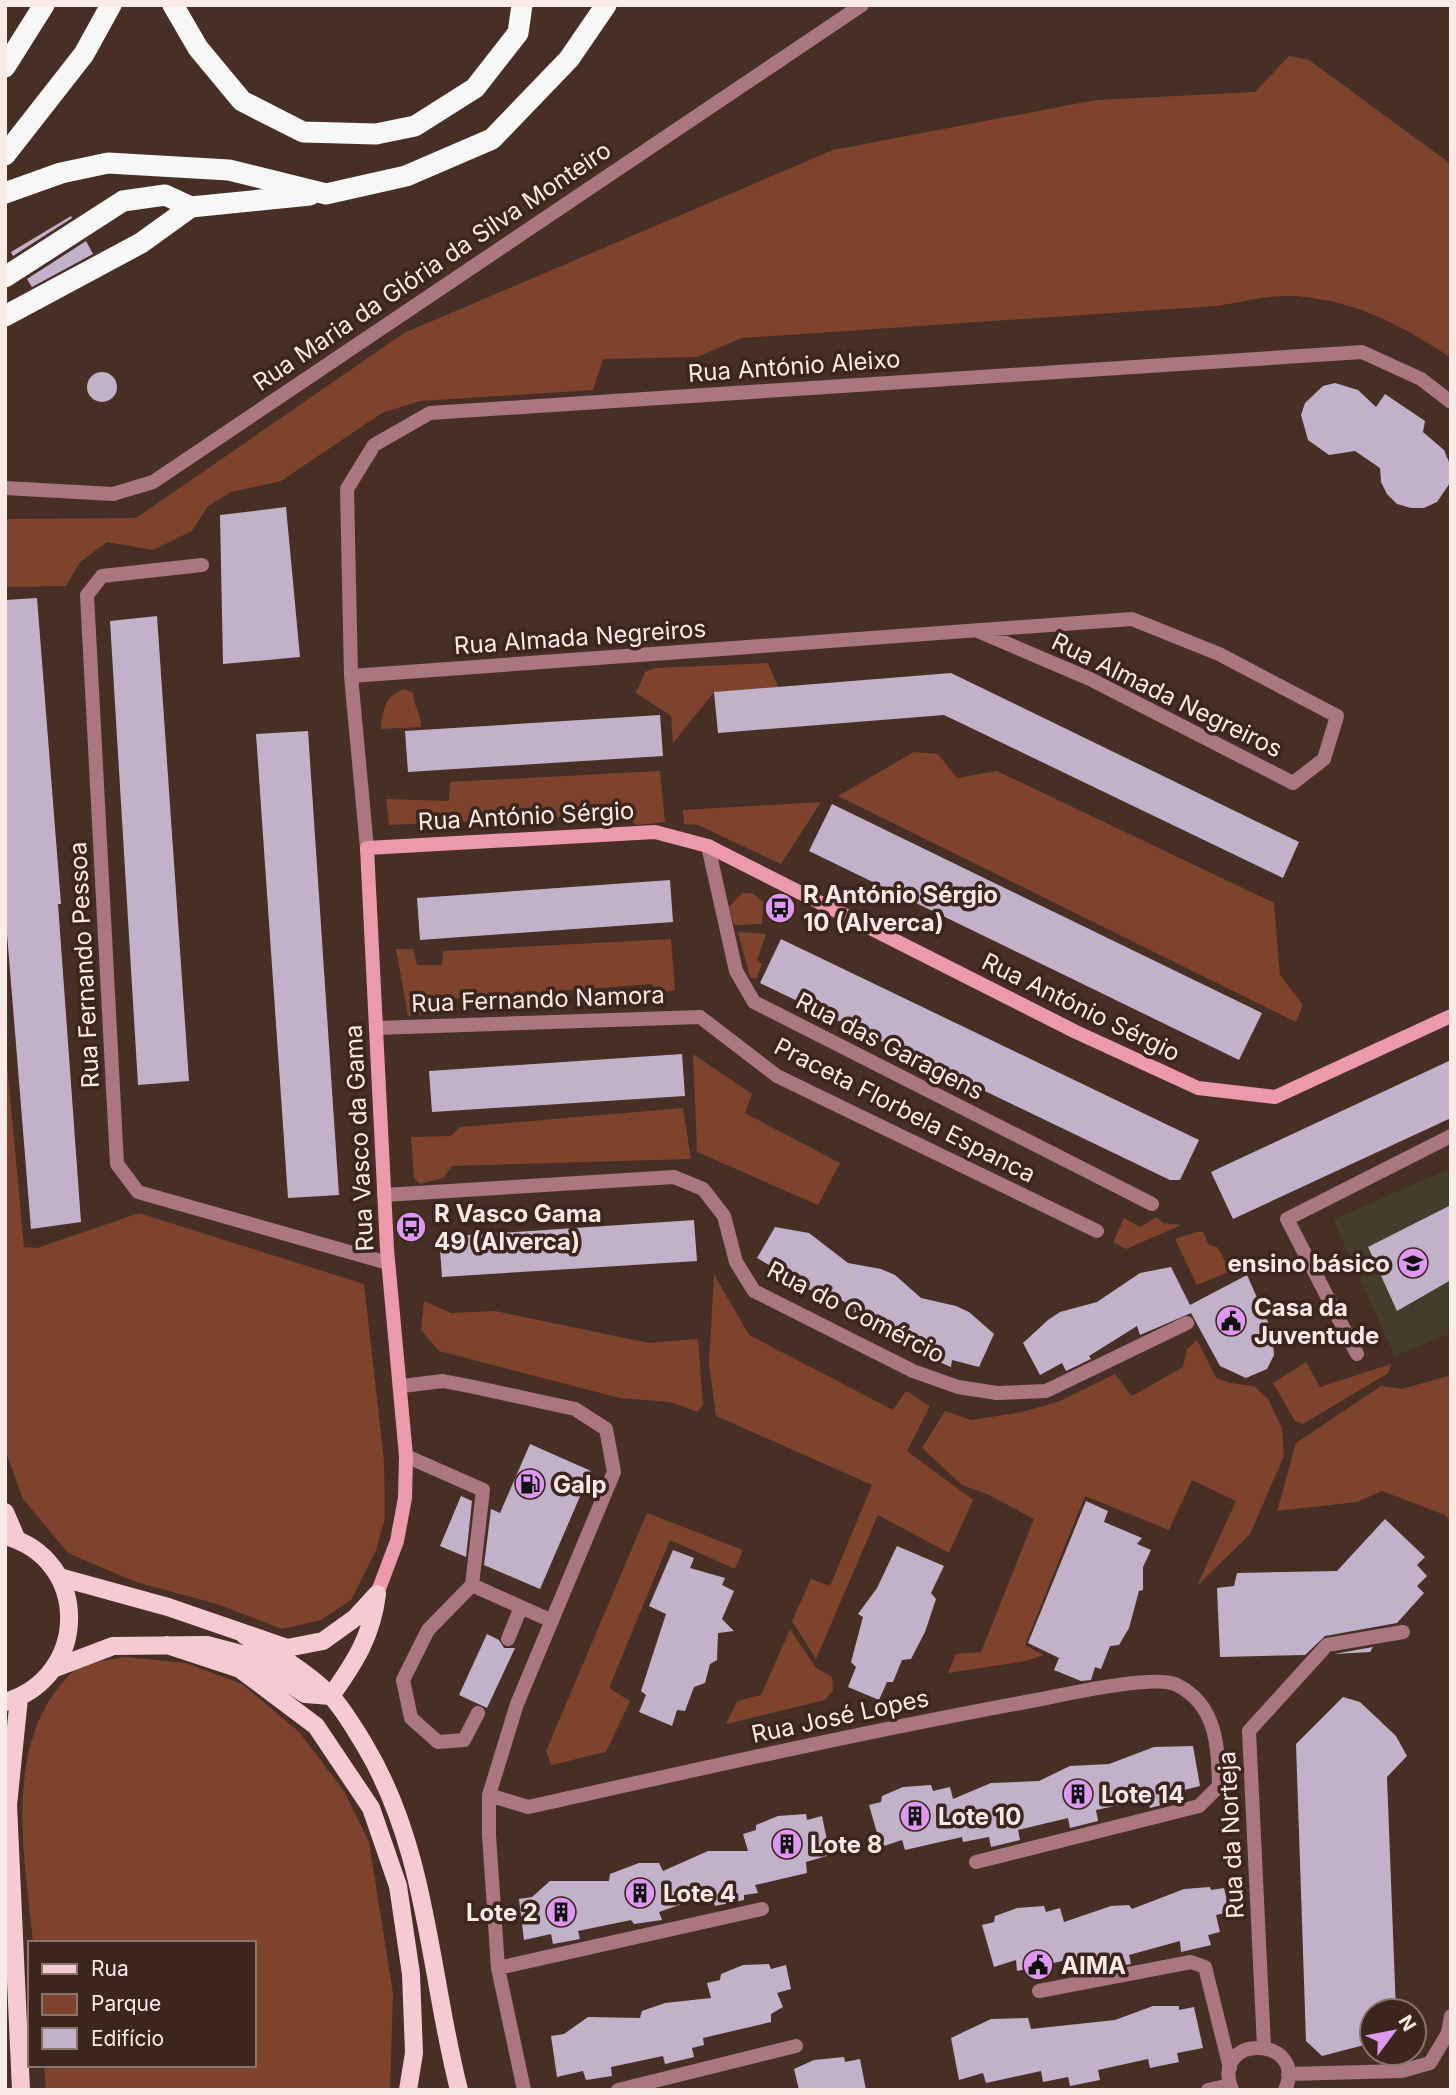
<svg xmlns="http://www.w3.org/2000/svg" width="1456" height="2095" viewBox="0 0 1456 2095" font-family="Inter,sans-serif">
<style>
.education{fill:#443d2b}
.green{fill:#7d432d}
.building{fill:#c1b2ca}
.lines{fill:none;stroke-linecap:round;stroke-linejoin:round}
.service{stroke:#aa7680;stroke-width:14}
.minor{stroke:#aa7680;stroke-width:14}
.secondary{stroke:#eb99ab;stroke-width:14}
.primary{stroke:#f6cad2;stroke-width:18}
.motorway{stroke:#f7f7f7;stroke-width:21}
.labels{text-anchor:middle;dominant-baseline:central;stroke-width:7;stroke-linejoin:round;paint-order:stroke}
.street-label{font-size:24px;fill:#fbebe6;stroke:#3c251d}
.poi-label{font-size:24px;font-weight:bold;fill:#fbebe6;stroke:#3c251d;text-anchor:start}
</style>
<rect width="100%" height="100%" fill="#472f26"/>
<path class="education" d="M1451,1168V1333L1395,1356L1333,1220Z"/>
<path class="green" d="M1289,56L1309,60L1451,164V358C1403,325 1346,296 1286,296C1263,296 1238,303 1216,306L742,338L697,357L603,359L593,390L420,401L382,413L281,481L231,492L208,506L192,531L153,550L107,542L80,562L66,586L5,587V519L136,518L404,333L833,150L1096,100L1255,92Z
M768,663L779,689L714,692L673,743L671,716L636,693L645,672L656,668Z
M404,689L413,693C413,706 422,714 421,727L381,729C383,709 384,697 404,689Z
M914,752L938,754L957,778L997,771L1274,903L1280,975L1303,1005L1296,1022L838,796Z
M660,771L665,822L637,825L621,815L389,825L386,799L449,801L450,782Z
M821,802L781,864L698,825L684,824L683,810Z
M742,893L754,894L763,902L762,924L734,925L729,907Z
M738,932L766,934L757,960L762,964L756,979L750,977Z
M671,939L675,990L658,994L652,984L436,1000L433,1013L408,1016L396,949H413L417,965H442L443,951Z
M5,1043L24,1247L37,1248L139,1213L364,1284L384,1461L385,1518L376,1550L351,1600L321,1620L282,1629L217,1604L136,1582L68,1553L23,1499L5,1450Z
M693,1054L752,1094L745,1113L840,1163L818,1205L697,1152Z
M683,1108L691,1159L452,1166L443,1178L420,1184L414,1178L411,1137L451,1136L460,1127Z
M1157,1217L1163,1223L1181,1225L1126,1249L1113,1242L1124,1218L1140,1227Z
M1197,1232H1203L1209,1245L1217,1247L1231,1271L1197,1285L1175,1239Z
M714,1274L749,1335L893,1410L906,1391L930,1406L907,1451L973,1500L949,1553L878,1515L816,1659L792,1621L811,1579L830,1586L872,1485L716,1416L709,1363Z
M424,1301L451,1313L495,1311L649,1343L698,1339L703,1405L698,1412L670,1402L620,1398L439,1351L421,1330Z
M1197,1340L1216,1378L1230,1383L1254,1386L1268,1399L1282,1428L1284,1456L1250,1534L1197,1586L1236,1501L1192,1480L1169,1530L1085,1496L1025,1645L1044,1655L1026,1661L948,1673L956,1654L981,1652L1034,1519L987,1494L962,1485L922,1448L945,1411L971,1420L1022,1412L1060,1401L1115,1374L1132,1396L1183,1367L1187,1349Z
M1306,1362L1320,1387L1391,1364L1388,1373L1303,1424L1295,1421L1273,1383Z
M1451,1375V1521L1445,1515L1382,1491L1357,1502L1277,1511L1296,1443L1381,1386L1402,1389Z
M647,1513L743,1550L735,1569L670,1540L609,1688L630,1701L606,1752L551,1765L546,1751Z
M790,1629L816,1668L832,1677L833,1690L825,1700L726,1724L737,1701L761,1695Z
M125,1657L186,1663L242,1684L299,1732L344,1791L369,1842L393,1994L390,2090H46L44,2065H254V1943H33C25,1856 0,1738 74,1671C84,1662 111,1660 125,1657Z"/>
<path class="building" d="M71,216L72,218L13,256L11,252Z
M86,241L93,254L32,287L27,279Z
M87 387a15 15 0 1 1 30 0a15 15 0 1 1-30 0Z
M1335,383L1358,390L1376,407L1385,394L1425,421L1423,432L1444,450L1451,467L1450,483L1437,502L1424,508H1411L1397,504L1387,494L1381,482L1380,468L1355,451L1329,455L1308,440L1301,415L1305,403L1323,386Z
M286,507L300,657L223,664L220,515Z
M37,598L61,904H58L81,1222L31,1229L5,909V600Z
M157,616L189,1081L138,1085L110,621Z
M951,673L1299,842L1283,878L944,715L718,733L714,692Z
M660,715L663,756L408,772L405,731Z
M308,731L339,1195L288,1198L256,734Z
M832,804L1262,1013L1239,1060L809,851Z
M670,880L673,922L420,940L417,898Z
M781,939L1199,1140L1180,1180H1170L760,983Z
M682,1054L685,1096L432,1112L429,1071Z
M1451,1060V1118L1233,1219L1211,1172Z
M1451,1205V1280L1397,1311L1368,1247Z
M694,1220L697,1261L442,1277L439,1237Z
M775,1227L809,1233L848,1263L881,1269L895,1275L921,1298L956,1306L969,1312L994,1334L979,1367L952,1360L951,1367L925,1356L929,1346L906,1333L881,1322L878,1331L852,1320L855,1309L831,1293L805,1289L802,1295L777,1283L781,1272L757,1258Z
M1171,1267L1190,1305L1247,1275L1272,1331L1274,1355L1267,1369L1246,1378L1220,1366L1191,1313L1140,1335L1137,1326L1089,1356L1091,1359L1066,1371L1062,1363L1040,1375L1023,1343L1048,1320L1060,1312L1097,1302L1140,1273Z
M530,1444L591,1471L540,1589L484,1565L491,1509L500,1513Z
M461,1496L472,1501L466,1557L440,1546Z
M1086,1501L1108,1511L1104,1522L1142,1538L1137,1544L1151,1550L1143,1567V1590L1139,1591L1129,1628L1119,1645L1110,1646L1101,1669L1095,1667L1091,1680L1081,1681L1054,1670L1059,1658L1028,1643Z
M1385,1519L1425,1557L1417,1565L1427,1576L1417,1586L1424,1593L1397,1623L1325,1636L1305,1655L1220,1657L1217,1588L1234,1586L1237,1573L1337,1571Z
M897,1546L944,1566L931,1593L936,1599L925,1632L911,1659L902,1660L893,1682H887L879,1700L848,1687L856,1667L851,1662L863,1617L858,1614L877,1588Z
M673,1550L694,1558L690,1568L725,1578L722,1585L734,1591L722,1619L734,1631L718,1633L717,1660L710,1664L705,1683L694,1687L685,1711L677,1710L672,1726L639,1712L646,1695L641,1691L666,1614L649,1606Z
M487,1634L499,1640L504,1648H515L487,1708L459,1695Z
M1373,1647L1370,1652L1334,1654Z
M1343,1697L1360,1702L1396,1736L1407,1756L1387,1777L1396,2011H1372V2043L1322,2056L1306,2041L1296,1744Z
M1193,1746L1200,1786L1176,1792L1177,1801L1150,1808L1148,1799L1096,1810L1098,1821L1070,1828L1068,1818L1018,1830L1020,1840L991,1847L989,1837L963,1842L962,1837L905,1850L902,1840L881,1847L869,1805L881,1802L882,1796L903,1787L931,1785L933,1791L950,1787L953,1799L991,1783L1039,1781L1070,1766L1109,1764L1154,1747Z
M806,1814L807,1820L822,1816L830,1855L806,1862L807,1873L755,1885L758,1893L744,1895V1900L715,1906L713,1899L685,1903L659,1912L662,1920L634,1924L631,1920L578,1931L580,1939L553,1944L551,1934L524,1940L519,1899L532,1897L550,1881H609L610,1874L639,1863H659L663,1871L708,1851H748L743,1834L756,1830V1825L778,1816Z
M1210,1887L1211,1890L1224,1888L1230,1912L1216,1915L1220,1932L1208,1935L1211,1945L1181,1952L1180,1941L1129,1955L1131,1964L1103,1969L1100,1960L1078,1966L1076,1958L1017,1971L1016,1960L994,1967L982,1925L994,1922L995,1916L1017,1908L1044,1906L1046,1912L1060,1908L1064,1922L1111,1906L1129,1905L1132,1909L1184,1889Z
M769,1964L771,1969L786,1965L791,1989L777,1993L783,2007L771,2014V2022L703,2038L704,2045L692,2048L694,2057L665,2064L663,2056L611,2067L612,2076L586,2080L583,2071L557,2077L551,2036L564,2034L588,2017L640,2018L642,2011L665,2003L711,1998L707,1983L720,1980L721,1974L743,1965Z
M1153,2006H1179V2010L1194,2007L1203,2048L1177,2053L1179,2062L1150,2068L1148,2059L1098,2070L1100,2080L1070,2086L1068,2077L1043,2082L1041,2071L986,2083L983,2073L959,2080L951,2038L991,2019L1028,2018L1031,2029L1115,2020Z
M844,2057L845,2062L860,2059L866,2090H799L794,2069L814,2060Z"/>
<g class="lines">
<path class="service" d="M406,1456L483,1490L472,1585L552,1621
M472,1585L428,1630L403,1680L411,1718L438,1742L464,1740L478,1713
M508,1639L521,1607"/>
<path class="minor" d="M5,488L113,494L153,482L862,5
M202,565L102,576L87,595L117,1164L138,1192L388,1263
M351,676L1132,619L1219,654L1337,716L1324,759L1293,783L1090,679L978,631
M708,846L736,971L754,1002L1152,1204
M367,848L351,676L347,489L374,445L430,413L1362,352L1421,379L1451,402
M376,1028L700,1017L777,1076L1097,1231
M384,1195L674,1177L703,1189L724,1216L736,1262L754,1291L913,1371L958,1387L997,1393L1046,1391L1187,1323
M1357,1354L1287,1219L1451,1136
M402,1386L443,1381L474,1387L575,1409L606,1429L614,1472L517,1704L489,1795V1835L498,1968L524,2090
M489,1795L528,1807C695,1770 862,1732 1031,1701C1059,1696 1155,1673 1177,1685C1217,1705 1218,1747 1219,1786L1199,1806L976,1862
M498,1968L762,1909
M1039,1991L1191,1962L1205,1967L1230,2068
M1264,2047L1249,1731L1327,1645L1403,1632
M1288,2074L1402,2071L1430,2063L1448,2033L1451,2016
M618,2090L796,2046
M1208,2090L1230,2085
M1232,2090C1209,2032 1309,2036 1285,2090"/>
<path class="secondary" d="M377,1594L397,1541L405,1498L406,1456L387,1249L367,848L655,832L708,846L1076,1032L1198,1088L1275,1097L1451,1016"/>
<path class="primary" d="M5,1512L17,1540
M5,1536C91,1559 90,1677 5,1702
M59,1577L168,1607L287,1648L323,1641L355,1618L377,1594
M244,1635C275,1653 306,1671 331,1696C344,1710 354,1728 364,1744C428,1850 429,1973 459,2090
M167,1645L240,1669L316,1726L371,1808L398,1886L411,1974L414,2053L408,2090
M55,1668L113,1646L207,1645L245,1655L305,1694L331,1696
M331,1696C355,1662 372,1636 377,1594
M19,1698L8,1805L21,2090"/>
<path class="motorway" d="M173,5L198,48L242,101L303,132L376,134L415,126L475,88L518,33L522,5
M5,67L44,5
M5,155L84,54L111,5
M5,193L61,173L108,163L229,170L326,194L406,176L492,139L569,59L606,5
M5,277L123,201L165,195L191,207
M5,316L141,243L191,207L310,195"/>
</g>
<defs>
<g id="bus-disc" transform="scale(1.575)"><circle r="9.5" fill="#de98f2" stroke="#3c251d"/><path d="M-5-6H5V4H4V6H2V4H-2V6H-4V4H-5ZM-3.5-4V0h7V-4ZM-3.5 1.2v1.5H-2V1.2ZM2 1.2v1.5H3.5V1.2Z" fill="#111"/></g>
<g id="school-disc" transform="scale(1.575)"><circle r="9.5" fill="#de98f2" stroke="#3c251d"/><path d="M0-5L7-2L0 1L-7-2ZM-4 1L0 2.5L4 1V4Q0 6-4 4Z" fill="#111"/></g>
<g id="civic-disc" transform="scale(1.575)"><circle r="9.5" fill="#de98f2" stroke="#3c251d"/><path d="M-.6-6.5H3V-4.5H.6V-3L4-1V1h2V6H-6V1h2V-1L-.6-3ZM-1.2 2.5V6h2.4V2.5Z" fill="#111"/></g>
<g id="fuel-disc" transform="scale(1.575)"><circle r="9.5" fill="#de98f2" stroke="#3c251d"/><path d="M-5.5-6h7V0h2V4h1.3V-2.5L3-4.5l.8-.8L6-3V5H2.5V1h-1V6h-7ZM-4.2-4.7v3.2H.2V-4.7Z" fill="#111"/></g>
<g id="building-disc" transform="scale(1.575)"><circle r="9.5" fill="#de98f2" stroke="#3c251d"/><path d="M-4-6H4V6H1V3H-1V6H-4ZM-2.5-4.3h1.7v1.8h-1.7ZM.8-4.3h1.7v1.8H.8ZM-2.5-1h1.7V.8h-1.7ZM.8-1h1.7V.8H.8Z" fill="#111"/></g>
</defs>
<g fill-rule="evenodd">
<use href="#bus-disc" x="780" y="908"/>
<use href="#bus-disc" x="411" y="1227"/>
<use href="#school-disc" x="1413" y="1263"/>
<use href="#civic-disc" x="1231" y="1321"/>
<use href="#fuel-disc" x="530" y="1484"/>
<use href="#building-disc" x="1078" y="1794"/>
<use href="#building-disc" x="915" y="1816"/>
<use href="#building-disc" x="787" y="1844"/>
<use href="#building-disc" x="640" y="1893"/>
<use href="#building-disc" x="561" y="1912"/>
<use href="#civic-disc" x="1038" y="1965"/>
</g>
<g class="labels">
<g class="street-label">
<text transform="translate(432 266) rotate(-34)">Rua Maria da Glória da Silva Monteiro</text>
<text transform="translate(794 366) rotate(-4)">Rua António Aleixo</text>
<text transform="translate(580 637) rotate(-4)">Rua Almada Negreiros</text>
<text transform="translate(1167 695) rotate(26)">Rua Almada Negreiros</text>
<text transform="translate(526 816) rotate(-3)">Rua António Sérgio</text>
<text transform="translate(84 965) rotate(-93)">Rua Fernando Pessoa</text>
<text transform="translate(538 999) rotate(-2)">Rua Fernando Namora</text>
<text transform="translate(1081 1007) rotate(26)">Rua António Sérgio</text>
<text transform="translate(890 1046) rotate(27)">Rua das Garagens</text>
<text transform="translate(905 1110) rotate(27)">Praceta Florbela Espanca</text>
<text transform="translate(359 1138) rotate(-93)">Rua Vasco da Gama</text>
<text transform="translate(856 1312) rotate(27)">Rua do Comércio</text>
<text transform="translate(840 1716) rotate(-12)">Rua José Lopes</text>
<text transform="translate(1231 1835) rotate(-93)">Rua da Norteja</text>
</g>
<g class="poi-label">
<text x="803" y="894">R António Sérgio<tspan x="803" dy="28">10 (Alverca)</tspan></text>
<text x="434" y="1213">R Vasco Gama<tspan x="434" dy="28">49 (Alverca)</tspan></text>
<text x="1390" y="1263" text-anchor="end">ensino básico</text>
<text x="1254" y="1307">Casa da<tspan x="1254" dy="28">Juventude</tspan></text>
<text x="553" y="1484">Galp</text>
<text x="1101" y="1794">Lote 14</text>
<text x="938" y="1816">Lote 10</text>
<text x="810" y="1844">Lote 8</text>
<text x="663" y="1893">Lote 4</text>
<text x="538" y="1912" text-anchor="end">Lote 2</text>
<text x="1061" y="1965">AIMA</text>
</g>
</g>
<rect width="1456" height="2095" fill="none" stroke="#fbebe6" stroke-width="14"/>
<rect x="28" y="1941" width="228" height="126" fill="#3c251d" stroke="#88746d" stroke-width="2"/>
<rect x="42" y="1964" width="35" height="10" fill="#f6cad2" stroke="#88746d" stroke-width="2"/>
<text x="91" y="1976" font-size="21" fill="#fbebe6">Rua</text>
<rect x="42" y="1994" width="35" height="21" fill="#7d432d" stroke="#88746d" stroke-width="2"/>
<text x="91" y="2011" font-size="21" fill="#fbebe6">Parque</text>
<rect x="42" y="2028" width="35" height="21" fill="#c1b2ca" stroke="#88746d" stroke-width="2"/>
<text x="91" y="2046" font-size="21" fill="#fbebe6">Edifício</text>
<g transform="translate(1393 2032) rotate(58)"><circle r="33" fill="#3c251d" stroke="#88746d" stroke-width="2"/>
<path d="M0-5L12 26L0 18L-12 26Z" fill="#de98f2"/>
<text y="-10" font-size="19" font-weight="bold" text-anchor="middle" fill="#fbebe6">N</text>
</g>
</svg>
